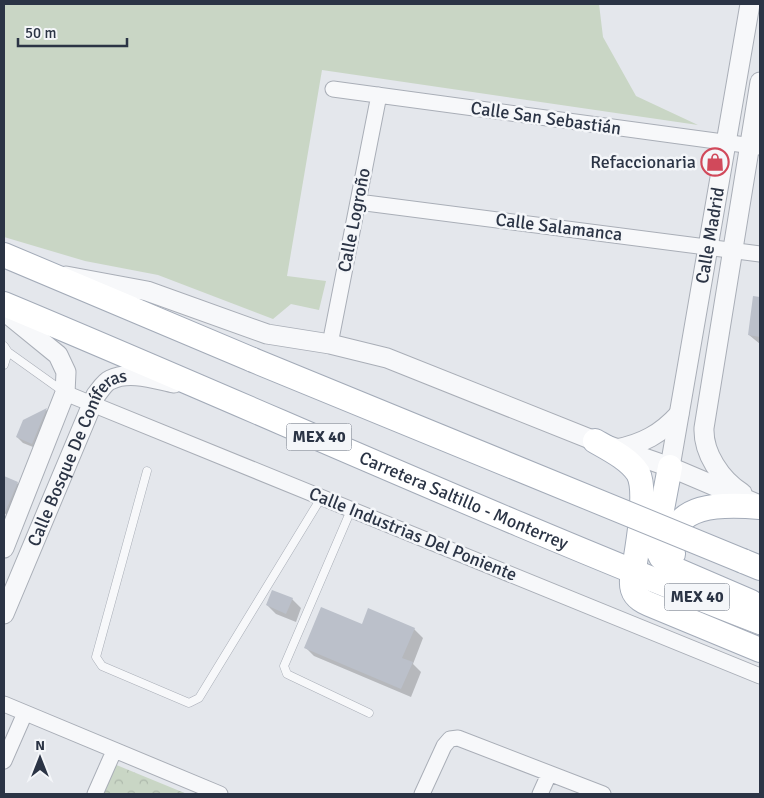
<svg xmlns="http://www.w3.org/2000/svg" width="764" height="798" viewBox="0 0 764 798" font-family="Signika,sans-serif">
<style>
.green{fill:#c9d6c5}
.park{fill:url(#park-crowns)}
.shadow{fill:#0003}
.building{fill:#bbc0ca}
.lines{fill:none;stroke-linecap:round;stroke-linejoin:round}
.service-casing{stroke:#a9aeb7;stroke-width:9}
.minor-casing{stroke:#a9aeb7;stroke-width:17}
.tertiary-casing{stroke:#a9aeb7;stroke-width:21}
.primary-casing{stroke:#a3abb8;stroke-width:26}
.service{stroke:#f7f8fa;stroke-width:8}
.minor{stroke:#f7f8fa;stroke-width:15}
.tertiary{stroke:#f7f8fa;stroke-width:19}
.primary{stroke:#fff;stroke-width:24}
.primary-bridge-casing{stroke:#a3abb8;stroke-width:26;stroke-linecap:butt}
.primary-bridge{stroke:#fff;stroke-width:24}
.labels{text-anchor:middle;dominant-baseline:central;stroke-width:5;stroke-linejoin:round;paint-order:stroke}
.shield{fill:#f4f6f9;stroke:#676e7b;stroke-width:1}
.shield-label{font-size:16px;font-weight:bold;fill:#2b3445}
.street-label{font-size:18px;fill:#2b3445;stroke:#f4f6f9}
.poi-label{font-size:18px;fill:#2b3445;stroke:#f4f6f9;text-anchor:end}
</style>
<defs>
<pattern id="park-crowns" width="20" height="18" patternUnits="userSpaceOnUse" patternTransform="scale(1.25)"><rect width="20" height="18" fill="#c9d6c5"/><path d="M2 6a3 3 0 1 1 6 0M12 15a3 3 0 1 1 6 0" fill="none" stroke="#adb8ab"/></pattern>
</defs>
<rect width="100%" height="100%" fill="#e4e7ec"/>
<path class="green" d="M4,4H599L603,37L636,96L698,125L322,70L287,276L326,281L319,310L291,304L273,319L158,275L85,261L4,237Z"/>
<path class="park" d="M114,764L187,794H101Z"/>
<path class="shadow" d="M753,306L760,307V344L749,335Z
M47,410L52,415L38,449L23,443L17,437L24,421Z
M4,477L17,483L23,489L11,517L4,513Z
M292,599L301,608L296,622L276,614L267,605Z
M362,625L414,629L423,638L413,664L421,672L411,697L314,656L305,647Z"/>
<path class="building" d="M753,296L760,297V337L748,335Z
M47,408L32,444L16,437L23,420Z
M4,476L18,482L4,515Z
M272,590L293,598L286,614L266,605Z
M321,607L362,624L368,608L415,628L402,658L413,662L401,689L304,648Z"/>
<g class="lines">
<g class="service-casing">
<path id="service" d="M4,346L8,352L4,365
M8,352L64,392
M147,471L96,657L102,666L189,703L199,698L321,498
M351,510L284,666L287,674L291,676L369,713"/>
</g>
<g class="minor-casing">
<path id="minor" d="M333,89L760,147
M358,202L760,254
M330,344L379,95
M65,393L760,676
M4,704L220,794
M4,761L25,713
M95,794L114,751
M422,794L444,746L450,739L458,738L603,794
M540,794L549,774"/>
</g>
<g class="tertiary-casing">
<g id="tertiary">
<path d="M66,276L147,291L267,334L330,344L387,358L595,441L670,467L757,504"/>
<path d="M4,311L58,355L66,372L65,393L4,548"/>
<path d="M616,449C642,444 661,434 679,414"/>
<path id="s1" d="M670,467L750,4"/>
<path d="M742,493C721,480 703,453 704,428L760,82"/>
<path id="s2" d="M4,614L96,395C100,390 105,382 110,380C129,370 155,379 174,383"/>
</g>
</g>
<g class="primary-casing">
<g id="primary">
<path d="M4,255L253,360"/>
<path id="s3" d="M4,304C256,409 505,523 760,622"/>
<path d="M595,441C609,449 629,459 638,473C648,491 636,558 632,580C631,593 637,599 649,604L760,650"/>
<path d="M670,467L656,541L657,549L661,557L672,568L751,602"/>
<path d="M673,554C665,501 726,504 760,507"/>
<path d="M743,561L760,568"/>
</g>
</g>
<use href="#service" class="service"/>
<use href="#minor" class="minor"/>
<use href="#tertiary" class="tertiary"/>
<use href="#primary" class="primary"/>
<g class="primary-bridge-casing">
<path id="primary-bridge" d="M253,360L743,561"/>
</g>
<use href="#primary-bridge" class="primary-bridge"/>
</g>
<defs>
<g id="shop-ring" transform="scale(1.4375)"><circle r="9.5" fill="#f4f6f9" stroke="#d1495b" stroke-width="1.5"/><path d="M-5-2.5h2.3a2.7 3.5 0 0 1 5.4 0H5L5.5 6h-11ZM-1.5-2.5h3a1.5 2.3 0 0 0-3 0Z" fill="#d1495b"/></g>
</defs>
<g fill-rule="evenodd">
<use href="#shop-ring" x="715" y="162"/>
</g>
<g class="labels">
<g class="shield">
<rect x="286.5" y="423.5" width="65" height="27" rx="4"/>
<rect x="664.5" y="583.5" width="65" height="27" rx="4"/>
</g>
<g class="shield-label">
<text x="319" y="437">MEX 40</text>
<text x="697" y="597">MEX 40</text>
</g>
<g class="street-label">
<text transform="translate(546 118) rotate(8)">Calle San Sebastián</text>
<text transform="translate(354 220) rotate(-79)">Calle Logroño</text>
<text transform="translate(559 227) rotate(7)">Calle Salamanca</text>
<text stroke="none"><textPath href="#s1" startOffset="235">Calle Madrid</textPath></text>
<text stroke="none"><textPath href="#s2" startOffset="175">Calle Bosque De Coníferas</textPath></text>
<text stroke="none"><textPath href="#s3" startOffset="500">Carretera Saltillo - Monterrey</textPath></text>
<text transform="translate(413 534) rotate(22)">Calle Industrias Del Poniente</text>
</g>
<g class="poi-label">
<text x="696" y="162">Refaccionaria</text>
</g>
</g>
<rect width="764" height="798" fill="none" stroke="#2b3445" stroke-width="10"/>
<g transform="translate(40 758)" stroke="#f4f6f9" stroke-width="4" paint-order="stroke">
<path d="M0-4L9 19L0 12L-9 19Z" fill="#2b3445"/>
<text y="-8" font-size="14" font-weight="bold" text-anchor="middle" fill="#2b3445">N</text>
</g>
<path d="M18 38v8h109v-8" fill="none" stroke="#2b3445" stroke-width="2.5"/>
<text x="25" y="38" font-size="15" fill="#2b3445" stroke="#f4f6f9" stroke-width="4" paint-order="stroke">50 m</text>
</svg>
